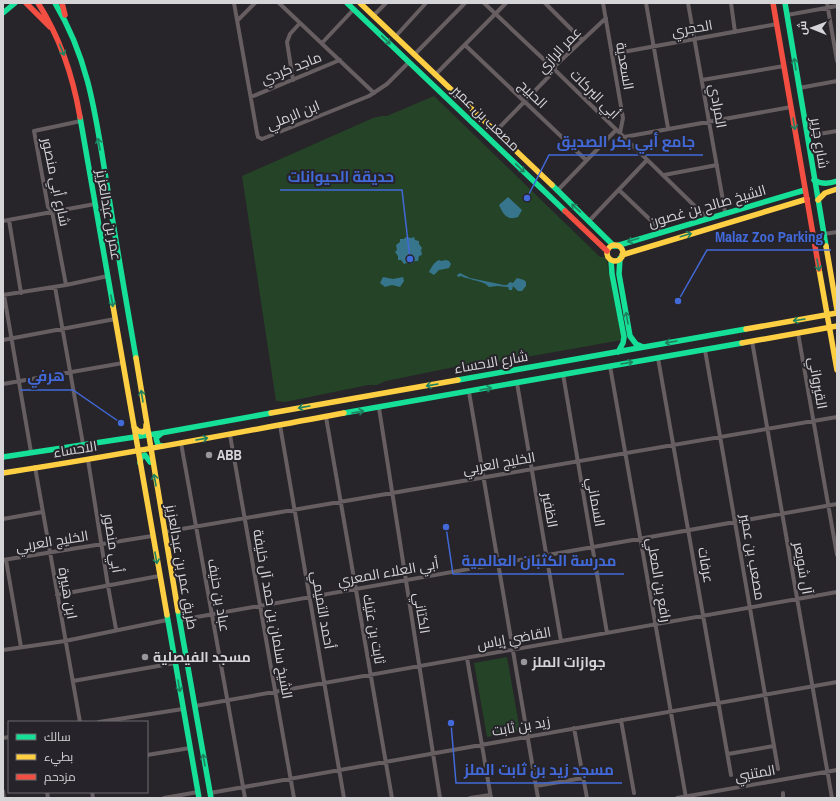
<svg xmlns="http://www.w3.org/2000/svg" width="840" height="801" viewBox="0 0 840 801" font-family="'Archivo Narrow',Cairo,sans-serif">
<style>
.green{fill:#254327}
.water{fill:#36758c}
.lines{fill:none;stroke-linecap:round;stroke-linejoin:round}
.street{stroke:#665e60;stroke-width:4}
.fast{stroke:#16e098;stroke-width:5.5}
.slow{stroke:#ffcf43;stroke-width:5.5}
.jam{stroke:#f24e42;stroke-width:5.5}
.oneway{stroke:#1e8261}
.poi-dot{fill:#98979a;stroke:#26242a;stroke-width:1.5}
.labels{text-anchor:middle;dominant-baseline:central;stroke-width:4;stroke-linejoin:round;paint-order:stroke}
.street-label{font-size:14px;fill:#d5d4d7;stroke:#26242a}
.poi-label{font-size:14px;font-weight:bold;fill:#d5d4d7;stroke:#26242a;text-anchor:start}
.leader{fill:none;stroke:#4269d8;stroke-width:1.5}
.callout-dot{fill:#4269d8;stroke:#26242a;stroke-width:1.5}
.callout-label{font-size:15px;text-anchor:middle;font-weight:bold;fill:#4269d8;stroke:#26242a;stroke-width:4;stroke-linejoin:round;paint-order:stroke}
</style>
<rect width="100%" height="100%" fill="#272529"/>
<path class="green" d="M434,96L600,257H606L622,340L498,362L494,359L386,381L377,385H368L285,402L276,401L242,176L373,118L382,116H387Z
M507,657L520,731L487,737L474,663Z"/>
<path class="water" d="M508,197L522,210L518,217C507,221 503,214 499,205Z
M406,237L411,238L414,237L415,240L419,241V244L422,248L421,250L422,255L419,256L418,261H415L411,264L409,262L404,264L401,260H398V256L395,252L397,250L396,245L400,242V239H404Z
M439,260L441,261L446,260L449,261L451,264L449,268L439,270L434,275L429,272C431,268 434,262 439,260Z
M460,273L470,278L504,285H507L510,282L513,283L517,278L524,280L526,282V286L522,291H518L513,286L512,290H509L508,287L497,286L489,287C485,281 469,280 461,276L458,277L457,275Z
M383,277L393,279L403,277L404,281L400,287L392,285L385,287L380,283Z"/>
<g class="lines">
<path class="street" d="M234,3L257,133L258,137L262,139L369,96L387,84L409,62
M279,3L374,93
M484,3L555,70L707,218
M545,3L582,40
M603,3L623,118L620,133
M646,3L668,128
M688,3L725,212
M731,3L735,32
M827,3L837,61
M787,15L837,6
M373,16L386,3
M238,20L255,3
M395,37L426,3
M322,43L354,9
M465,45L586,160
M612,54L777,24
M414,55L465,3
M435,75L506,3
M293,80L287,42L290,34L300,23
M702,80L784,66
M799,88L837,81
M251,97L340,60
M495,132L555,70V66L606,18
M807,136L837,131
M624,137L791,107
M664,175L717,165
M619,190L662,231
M557,191L616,130
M9,220L21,293
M3,221L95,204
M589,221L647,160
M824,234L837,232
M66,285L52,211L48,207L34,131L81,121
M55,287L83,444
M3,295L66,285L108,276
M4,295L31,452
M798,333L837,555
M3,340L115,319
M752,341L832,798
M705,350L778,769
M658,358L731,775
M610,366L686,798
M563,374L607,633
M517,383L561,641
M3,384L123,363
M469,392L538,798
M379,408L440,798
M326,417L392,798
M280,425L344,798
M230,435L294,798
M181,443L245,798
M88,460L108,586L116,629
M35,467L80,722
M3,519L42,512
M164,532L837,417
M3,560L152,536
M6,560L21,647
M57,595L159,576
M180,620L837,504
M3,650L65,641L167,620
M467,658L491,798
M73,681L175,663
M195,706L837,592
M621,720L634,793
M99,722L183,709
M574,728L587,798
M3,738L9,737
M728,754L774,746
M147,755L190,748
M536,786L583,778
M3,791L4,798
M47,792L48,798
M92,792L93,798
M210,793L837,682
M783,793V798
M164,798L198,792
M470,798L490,795
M677,798L837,770"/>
<path class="fast" d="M55,3C90,61 96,119 107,185C116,243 126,300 136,358
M347,3L565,211
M785,3L826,246
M3,13L15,3
M80,117L113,306
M814,180C822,185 829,184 837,181
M552,185L614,246
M616,246L805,190
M620,258L619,274L630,336L636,344L643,347
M611,260L612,274L624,337L623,343L618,352
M458,380L746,329
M344,413L742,343
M162,433L156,438L158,445L162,446
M3,457L161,433L271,413
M140,463L141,457L145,455L150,462
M178,611L211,798
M167,615L199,798"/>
<path class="slow" d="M360,3L552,185
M818,200L825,193L837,189
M607 253a8 8 0 1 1 16 0a8 8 0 1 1-16 0Z
M826,246L837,310
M622,255L807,199
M819,269L837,370
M113,306L167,615
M746,329L837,313
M742,343L837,326
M136,358L178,611
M271,413L458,380
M134,427L138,431L143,432L146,429V425
M3,473C117,456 230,434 344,413"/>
<path class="jam" d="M26,3L50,27
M38,3C61,39 73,76 80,117
M62,3L65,15
M773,3L819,269
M565,211L607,251"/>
</g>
<defs><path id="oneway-shaft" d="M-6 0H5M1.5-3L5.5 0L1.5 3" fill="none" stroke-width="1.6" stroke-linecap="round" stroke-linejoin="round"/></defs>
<g class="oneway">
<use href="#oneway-shaft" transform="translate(386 40) rotate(44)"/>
<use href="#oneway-shaft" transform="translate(62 50) rotate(68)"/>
<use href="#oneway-shaft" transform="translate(795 64) rotate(-99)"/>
<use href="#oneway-shaft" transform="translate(794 124) rotate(80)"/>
<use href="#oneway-shaft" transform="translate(99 144) rotate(-100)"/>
<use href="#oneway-shaft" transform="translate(520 168) rotate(44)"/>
<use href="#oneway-shaft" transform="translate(576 208) rotate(-137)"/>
<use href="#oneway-shaft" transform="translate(686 235) rotate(-17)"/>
<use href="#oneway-shaft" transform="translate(633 240) rotate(162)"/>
<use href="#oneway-shaft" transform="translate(818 265) rotate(80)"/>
<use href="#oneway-shaft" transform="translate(112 301) rotate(80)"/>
<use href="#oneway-shaft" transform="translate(627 318) rotate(-100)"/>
<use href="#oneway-shaft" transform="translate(799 320) rotate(171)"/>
<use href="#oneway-shaft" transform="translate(671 342) rotate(170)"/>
<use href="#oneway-shaft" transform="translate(627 363) rotate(-10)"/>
<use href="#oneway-shaft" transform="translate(432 385) rotate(170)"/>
<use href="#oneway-shaft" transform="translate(486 389) rotate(-10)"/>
<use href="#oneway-shaft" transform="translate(142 396) rotate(-99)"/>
<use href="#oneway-shaft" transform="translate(304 407) rotate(170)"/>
<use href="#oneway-shaft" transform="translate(358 412) rotate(-10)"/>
<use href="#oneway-shaft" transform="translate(202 439) rotate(-10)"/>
<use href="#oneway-shaft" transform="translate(155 480) rotate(-100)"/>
<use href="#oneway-shaft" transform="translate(156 558) rotate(80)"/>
<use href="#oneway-shaft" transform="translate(179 686) rotate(80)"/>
<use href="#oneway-shaft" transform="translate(204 760) rotate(-100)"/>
</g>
<g class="poi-dot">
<circle cx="209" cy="455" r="4"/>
<circle cx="145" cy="657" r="4"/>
<circle cx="524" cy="662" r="4"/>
</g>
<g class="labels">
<g class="street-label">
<text transform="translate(692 28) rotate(-10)">الحجري</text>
<text transform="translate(559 50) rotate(-47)">عمر الرازي</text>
<text transform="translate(625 66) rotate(80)">السعدية</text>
<text transform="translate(291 68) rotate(-22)">ماجد كردي</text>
<text transform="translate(533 94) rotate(44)">الحبيج</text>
<text transform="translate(595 94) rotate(45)">أبي البركات</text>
<text transform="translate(718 106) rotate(80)">المرادي</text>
<text transform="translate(293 115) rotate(-22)">ابن الرملي</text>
<text transform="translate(486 118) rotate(44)">مصعب بن عمير</text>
<text transform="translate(820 143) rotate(81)">شارع جرير</text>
<text transform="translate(56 182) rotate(78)">شارع أبي منصور</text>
<text transform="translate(707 206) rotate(-16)">الشيخ صالح بن غصون</text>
<text transform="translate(109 215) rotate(80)">عمر بن عبدالعزيز</text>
<text transform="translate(491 362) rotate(-10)">شارع الاحساء</text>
<text transform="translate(818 383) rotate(80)">القيرواني</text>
<text transform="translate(75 449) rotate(-9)">الاحساء</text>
<text transform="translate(499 463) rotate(-10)">الخليج العربي</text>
<text transform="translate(596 502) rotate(80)">السماني</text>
<text transform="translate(550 510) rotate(80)">الظفير</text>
<text transform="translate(52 541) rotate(-9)">الخليج العربي</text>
<text transform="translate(113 543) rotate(81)">أبي منصور</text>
<text transform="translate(753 557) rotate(80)">مصعب بن عمير</text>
<text transform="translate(706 565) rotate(80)">عرفات</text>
<text transform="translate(182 567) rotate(80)">طريق عمر بن عبدالعزيز</text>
<text transform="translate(803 568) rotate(80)">آل شويعر</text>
<text transform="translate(388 572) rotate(-10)">أبي العلاء المعري</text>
<text transform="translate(659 580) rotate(80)">رافع بن المعلي</text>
<text transform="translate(68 593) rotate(80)">ابن هبيرة</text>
<text transform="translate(219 595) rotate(80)">عباد بن حنيف</text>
<text transform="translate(323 610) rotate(80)">أحمد التميمي</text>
<text transform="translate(422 613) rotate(81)">الكتاني</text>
<text transform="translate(273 614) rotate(80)">الشيخ سلمان بن حمد آل خليفة</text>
<text transform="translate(374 629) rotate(80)">ثابت بن عتيك</text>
<text transform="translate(514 638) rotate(-10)">القاضي إياس</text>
<text transform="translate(521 726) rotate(-10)">زيد بن ثابت</text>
<text transform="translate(755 773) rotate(-10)">المتنبي</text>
</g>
<g class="poi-label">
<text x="217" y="455">ABB</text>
<text x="153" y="657">مسجد الفيصلية</text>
<text x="532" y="662">جوازات الملز</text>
</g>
</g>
<path class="leader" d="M527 198L549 155H703M410 259L402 190H280M678 301L707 250H831M121 423L73 390H20M446 527L453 574H624M451 723L456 783H622"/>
<g class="callout-dot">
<circle cx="527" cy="198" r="4"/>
<circle cx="410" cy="259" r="4"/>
<circle cx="678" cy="301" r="4"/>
<circle cx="121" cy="423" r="4"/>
<circle cx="446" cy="527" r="4"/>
<circle cx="451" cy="723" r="4"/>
</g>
<g class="callout-label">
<text x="626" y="147">جامع أبي بكر الصديق</text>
<text x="341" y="182">حديقة الحيوانات</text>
<text x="769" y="242">Malaz Zoo Parking</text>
<text x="46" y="381">هرفي</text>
<text x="539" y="566">مدرسة الكثبان العالمية</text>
<text x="539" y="775">مسجد زيد بن ثابت الملز</text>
</g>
<rect width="840" height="801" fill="none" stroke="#d5d4d7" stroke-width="8"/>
<rect x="8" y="721" width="140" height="72" fill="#26242a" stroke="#6c6a6f"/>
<rect x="16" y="734" width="20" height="6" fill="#16e098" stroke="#6c6a6f"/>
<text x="44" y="741" font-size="12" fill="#d5d4d7">سالك</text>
<rect x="16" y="754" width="20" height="6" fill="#ffcf43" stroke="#6c6a6f"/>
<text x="44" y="761" font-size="12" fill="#d5d4d7">بطيء</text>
<rect x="16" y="774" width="20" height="6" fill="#f24e42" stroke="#6c6a6f"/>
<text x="44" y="781" font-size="12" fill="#d5d4d7">مزدحم</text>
<g transform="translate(812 28) rotate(271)" stroke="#26242a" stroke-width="3" paint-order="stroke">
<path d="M0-3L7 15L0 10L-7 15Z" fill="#d5d4d7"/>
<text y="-6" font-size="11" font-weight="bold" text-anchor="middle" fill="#d5d4d7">ش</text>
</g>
</svg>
